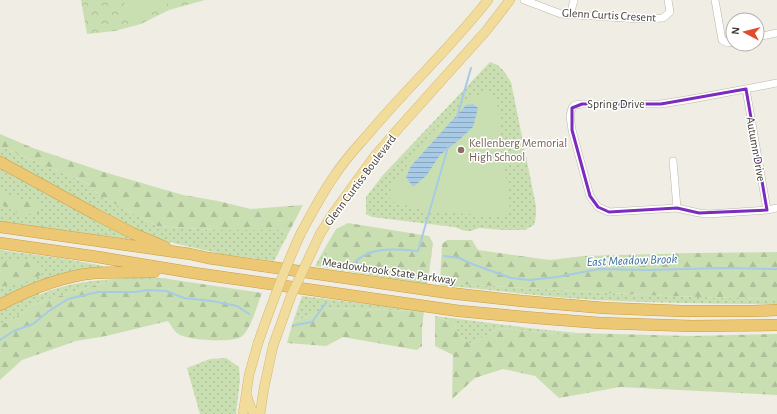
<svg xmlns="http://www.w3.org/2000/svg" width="777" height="414" viewBox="0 0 777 414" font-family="'Alegreya Sans',sans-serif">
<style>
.grass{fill:url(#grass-dots)}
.forest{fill:url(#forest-firs)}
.park{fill:url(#park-crowns)}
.pitch{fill:#c9dfb2}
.water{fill:url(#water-rules)}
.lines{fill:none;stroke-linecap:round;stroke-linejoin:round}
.stream{stroke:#a7cae6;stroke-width:2}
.minor-casing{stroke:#bdb7ab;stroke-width:8}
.major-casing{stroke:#d4b96e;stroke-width:10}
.highway-casing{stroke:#c99d45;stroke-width:12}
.minor{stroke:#fff;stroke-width:7}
.major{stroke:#f1dc9c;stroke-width:9}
.highway{stroke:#ecc874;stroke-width:11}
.major-bridge-casing{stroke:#d4b96e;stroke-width:10;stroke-linecap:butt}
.major-bridge{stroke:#f1dc9c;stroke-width:9}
.marked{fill:none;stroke:#7b2cbf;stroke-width:3;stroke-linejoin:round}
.education-dot{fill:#8d6e63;stroke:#fff;stroke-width:1.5}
.labels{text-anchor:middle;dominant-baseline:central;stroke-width:3;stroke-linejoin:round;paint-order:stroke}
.street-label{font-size:12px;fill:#413d35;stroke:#fff}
.education-label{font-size:12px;fill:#785e54;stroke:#fff;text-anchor:start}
.water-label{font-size:13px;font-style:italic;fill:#3c729f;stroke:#fff}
</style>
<defs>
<pattern id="grass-dots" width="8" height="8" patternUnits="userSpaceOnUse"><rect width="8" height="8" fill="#c9dfb2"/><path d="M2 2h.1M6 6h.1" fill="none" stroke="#aec09a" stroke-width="1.8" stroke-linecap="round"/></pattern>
<pattern id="forest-firs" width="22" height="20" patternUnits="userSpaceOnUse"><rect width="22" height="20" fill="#c9dfb2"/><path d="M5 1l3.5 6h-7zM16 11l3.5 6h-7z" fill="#aec09a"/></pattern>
<pattern id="park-crowns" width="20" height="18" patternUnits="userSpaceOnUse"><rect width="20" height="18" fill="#c9dfb2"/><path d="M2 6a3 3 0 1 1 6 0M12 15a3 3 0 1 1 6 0" fill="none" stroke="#aec09a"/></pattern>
<pattern id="water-rules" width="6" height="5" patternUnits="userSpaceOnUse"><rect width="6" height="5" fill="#a7cae6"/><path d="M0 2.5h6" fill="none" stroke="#8aa5bb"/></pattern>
</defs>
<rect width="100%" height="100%" fill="#f0ede4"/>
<path class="grass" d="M490,62C502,66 504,71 511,82L536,206V216L534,225L525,230H503L479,228L471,231H466L454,227L372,217L366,214V197L383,175Z
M0,146L88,184L100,196L157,226L214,230H279L288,234L274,261L222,254L173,243L145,234L109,218L0,158Z
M0,166L130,236L128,239L0,221Z
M326,246L328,253L327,262L386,269L428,281L427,284L315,266Z
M0,250L67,259L103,266V269L0,300Z
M128,278H162L182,281H110L36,303L9,322L0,324V309L38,291L39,295C67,282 98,280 128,278Z
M440,283L664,296L777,299V304C717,304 657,303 597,300C545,297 492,290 440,285Z
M302,296L424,311L327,308L301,319L293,322Z
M435,316L537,329L578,333L558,334L499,328L472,344L459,337L454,323Z
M226,358L239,367L240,380L236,414H200L187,368L210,359Z"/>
<path class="forest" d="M0,134L33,148L104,172L183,195L218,201L251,209L303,205L288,234L279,230H214L157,226L100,196L88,184L0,146Z
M0,191L8,196L42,203L40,213L21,215L0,204Z
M348,223L429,236L433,243L428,281L386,269L326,262L328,253L326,246L336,229Z
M447,240H472L478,250L550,260L583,256L692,253L777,252V299L664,296L440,283L442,244Z
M18,259H30L41,264L43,273L30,282L12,284L0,287V262L5,263Z
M110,281H182L262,293C257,305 251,330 241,337C232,343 189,340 180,335C175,333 171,325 168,321L106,336L76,341L22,360L0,380V324L9,322L36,303Z
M327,308L424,311L422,327V346L417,350L343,337L326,346L287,343L293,322L301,319Z
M435,316L454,323L459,337L472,344L499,328L558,334L578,333L691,336L777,334V395L620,387L559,398L535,376L503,369L475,378L452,399L453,355L435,346Z"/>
<path class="park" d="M81,0H205L169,10L141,24L115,31L87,34Z"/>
<path class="pitch" d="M124,0H171C157,14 146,15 127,19Z
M486,93L497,100L510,211L504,216L431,212L393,202L388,196L392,186L429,135L471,98Z"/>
<path class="water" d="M473,104L478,108L473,127L459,140L440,155L426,176L413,187L406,177L411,166L466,105Z"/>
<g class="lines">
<path class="stream" d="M457,117L471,68
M444,256L459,258L472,264L511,278L529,280L557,277L599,269L648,270L722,268L777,269
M350,268C366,245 394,249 418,251L448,147
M295,325L312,322L326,303
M0,340L14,331L33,324L49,311L68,299L98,292H135L148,290L166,291L184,298L212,301L237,306L249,314"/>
<g class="minor-casing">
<path id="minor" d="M524,0L561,14L641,19L663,18L670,12L668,0
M715,0L722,40L728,43L733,42
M570,15L574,0
M757,37L777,33
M777,83L692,99L661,104H582L575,105L572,108L570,116L572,130L590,196L598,207L609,212L677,208L699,213L709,214L767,210L777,208
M746,89L767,210
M673,161L677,208"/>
</g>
<g class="major-casing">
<path id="major" d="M301,233C312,213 322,193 335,175C345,159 358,146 370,132C408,87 452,46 488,0
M320,234L332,215L374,157L398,129L486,31L510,0
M247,396L250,406L254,414
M243,414L249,375L258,343
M260,414L264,388L273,346"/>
</g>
<g class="highway-casing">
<path id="highway" d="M0,162L95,214L132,233L165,247
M0,227L190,254L208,258L449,293L522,301L604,308L682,311H754L777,310
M0,243L98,257L194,273L459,311L536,318L600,323L692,326L777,325
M0,305C28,290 63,276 95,273C115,272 134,272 154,272"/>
</g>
<use href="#minor" class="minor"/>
<use href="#major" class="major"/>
<use href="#highway" class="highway"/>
<g class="major-bridge-casing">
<path id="major-bridge" d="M258,343C271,306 284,269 301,233
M273,346L291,296L320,234"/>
</g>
<use href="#major-bridge" class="major-bridge"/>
</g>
<path class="marked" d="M746,89L767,210L699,213L677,208L609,212L598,207L590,196L572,130V108L582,104H661Z"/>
<circle class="education-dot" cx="461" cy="150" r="4"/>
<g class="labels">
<g class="street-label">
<text transform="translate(609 15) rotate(3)">Glenn Curtis Cresent</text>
<text x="616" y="104">Spring Drive</text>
<text transform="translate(756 149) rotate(80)">Autumn Drive</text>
<text transform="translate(360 180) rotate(-53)">Glenn Curtiss Boulevard</text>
<text transform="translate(389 271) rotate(8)">Meadowbrook State Parkway</text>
</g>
<g class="education-label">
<text x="469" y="143">Kellenberg Memorial<tspan x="469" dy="14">High School</tspan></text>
</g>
<g class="water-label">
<text transform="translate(632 261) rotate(-2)">East Meadow Brook</text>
</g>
</g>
<g transform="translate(745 32) rotate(277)"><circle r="19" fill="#ffffff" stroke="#b3b1ae"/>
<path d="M0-3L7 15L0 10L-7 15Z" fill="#df4d2c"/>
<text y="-6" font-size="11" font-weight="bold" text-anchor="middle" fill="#413d35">N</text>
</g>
</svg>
